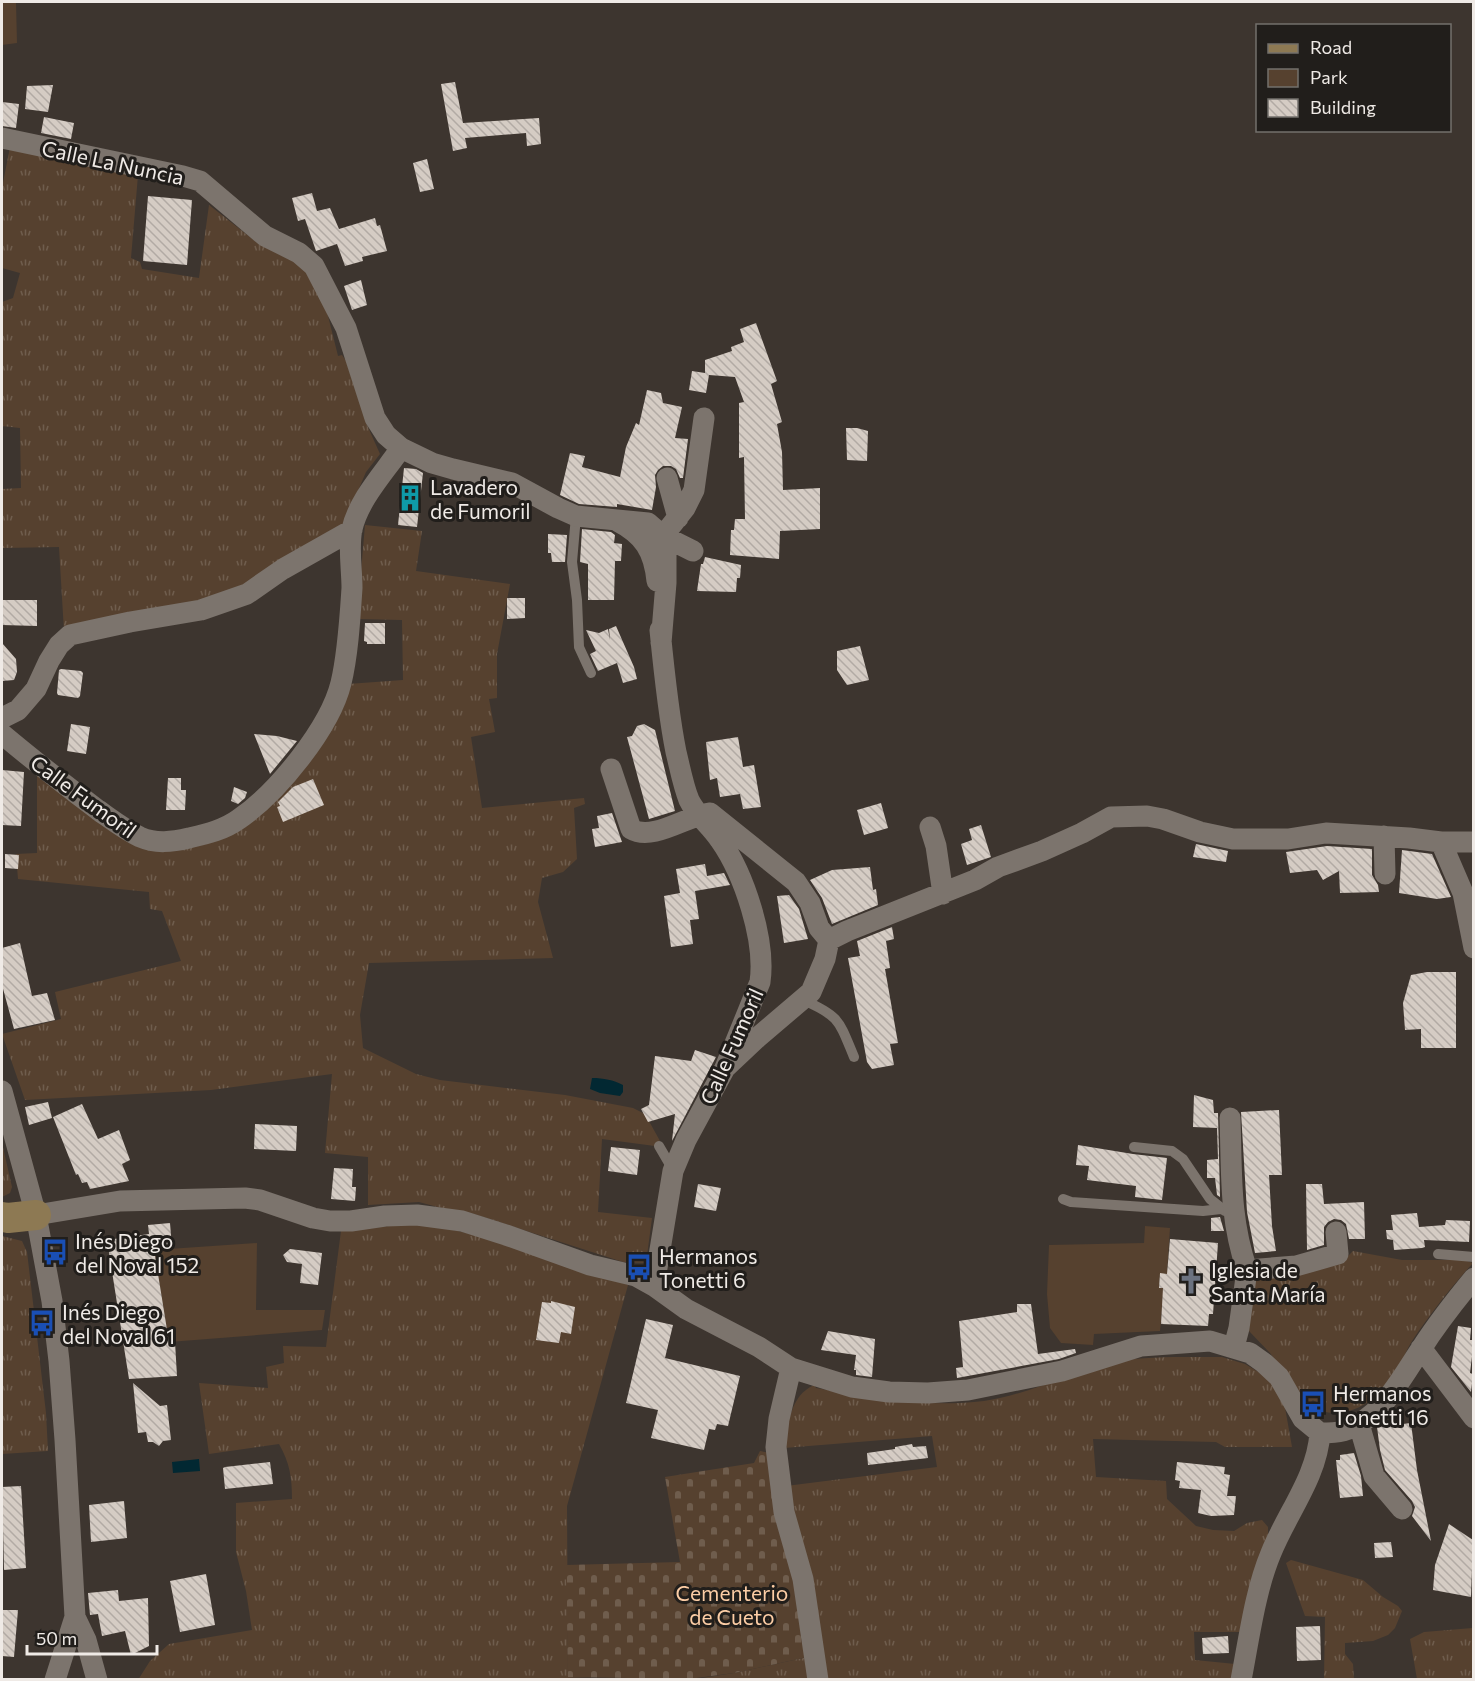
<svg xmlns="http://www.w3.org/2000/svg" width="1475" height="1681" viewBox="0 0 1475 1681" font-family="Commissioner,sans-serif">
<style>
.grass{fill:url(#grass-tufts)}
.cemetery{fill:url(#cemetery-stones)}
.green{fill:#56412f}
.water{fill:#022832}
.building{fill:url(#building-back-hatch)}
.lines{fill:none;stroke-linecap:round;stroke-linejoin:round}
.lane{stroke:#7c746d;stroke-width:10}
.street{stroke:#7c746d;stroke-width:21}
.secondary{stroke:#8d7953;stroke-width:30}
.labels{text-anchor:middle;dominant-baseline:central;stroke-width:6;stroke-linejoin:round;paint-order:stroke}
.street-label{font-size:21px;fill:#efeae6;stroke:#211e1b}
.poi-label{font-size:21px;fill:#efeae6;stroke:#211e1b;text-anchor:start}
.park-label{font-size:21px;fill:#fccda5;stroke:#211e1b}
</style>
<defs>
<pattern id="grass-tufts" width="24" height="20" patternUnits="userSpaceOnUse" patternTransform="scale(1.5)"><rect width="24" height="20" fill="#56412f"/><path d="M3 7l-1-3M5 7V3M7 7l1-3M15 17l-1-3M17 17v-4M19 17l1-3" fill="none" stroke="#6f5d4d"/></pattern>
<pattern id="cemetery-stones" width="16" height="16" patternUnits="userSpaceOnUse" patternTransform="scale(1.5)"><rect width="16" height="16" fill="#56412f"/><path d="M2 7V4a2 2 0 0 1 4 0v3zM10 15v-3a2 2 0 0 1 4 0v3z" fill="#6f5d4d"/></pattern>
<pattern id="building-back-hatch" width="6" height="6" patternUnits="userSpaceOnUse" patternTransform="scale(1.5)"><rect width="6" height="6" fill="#d5ccc4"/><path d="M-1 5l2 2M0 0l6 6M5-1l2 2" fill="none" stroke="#b2aaa4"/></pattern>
</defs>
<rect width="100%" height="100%" fill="#3d352f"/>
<path class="grass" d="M10,147L138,175L131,258L140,262L142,269L199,278L209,205L259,244L303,265L327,312L338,356L342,355L346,361L367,425L380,454L366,472L345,521L339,529L272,577L212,602L64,631L59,547L2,548V489L21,488L20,428L2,426V302L13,298L20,273L2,268V188Z
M365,525L422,531L416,571L510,584L497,654V698L489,699L495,732L471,737L482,808L584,798L585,804L574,808L577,859L563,872L542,878L538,902L553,958L369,963L360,1015L363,1048L416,1074L440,1080L565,1095L633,1108L645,1114L660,1141L655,1146L602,1139L598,1212L652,1218L646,1263L623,1262L471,1213L445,1209L419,1202L368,1205V1157L325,1153L332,1074L211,1090L25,1100L2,1034L61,1019L55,992L181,961L162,911L150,909L149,892L18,879L16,854L37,853V771L133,843L230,833L348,684L403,680L402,620L357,619Z
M2,1143L12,1187L10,1193L2,1197Z
M409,1224C485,1230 556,1261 628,1285L567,1506L568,1677L617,1679L138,1680L150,1661L169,1644L252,1630L246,1591L236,1552V1503L292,1499C292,1478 290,1463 279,1444L209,1454L199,1383L268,1388L266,1367L284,1363L283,1346L326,1347L341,1231Z
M2,1236L22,1241L27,1252L46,1413L48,1451L2,1454Z
M1353,1251L1402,1260H1464L1473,1263C1451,1287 1430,1314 1412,1341C1406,1350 1403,1360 1397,1370C1380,1396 1355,1420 1321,1411L1322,1407L1313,1400L1309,1404L1270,1353L1249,1331L1253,1275L1345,1259Z
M1193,1357H1222L1245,1364L1272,1380L1284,1402L1292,1447H1225L1216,1442L1093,1439L1096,1477L1166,1481L1167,1499L1196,1526L1213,1530L1234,1531L1247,1523L1262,1520L1268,1527V1534L1243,1632H1194L1195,1660L1235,1664L1232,1680L824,1679L786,1486L937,1467L932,1436L784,1448C788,1424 790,1396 814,1385L816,1388C871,1398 927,1408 984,1401C1027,1395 1072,1372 1115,1362C1141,1357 1167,1357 1193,1357Z
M1291,1560L1363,1580L1383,1597L1398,1606L1402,1611L1395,1628L1388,1635L1373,1641L1345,1643V1654L1353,1664L1354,1679H1324L1325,1617L1305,1616L1286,1563Z
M1473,1628V1679H1417L1410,1639L1424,1632Z
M812,1656L814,1680H689L734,1673Z"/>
<path class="cemetery" d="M760,1451L770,1453L812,1656L734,1673L689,1679L568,1677L566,1565L680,1562L665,1477L754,1463Z"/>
<path class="green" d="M2,2H16L17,43L2,45Z
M1145,1226L1170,1228L1167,1274H1160L1159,1288H1166L1163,1298L1160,1331L1094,1334L1093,1345L1061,1343L1050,1328L1047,1294L1049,1245L1144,1243Z
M257,1243L256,1310H325L322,1330L169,1342L154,1250Z"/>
<path class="water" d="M592,1078C604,1078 613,1080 623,1085V1092L620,1096L600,1093L590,1089Z
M199,1459L200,1471L173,1473L172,1462Z"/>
<path class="building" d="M455,82L463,123L539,118L541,144L527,146L526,133L465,138L467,148L453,151L441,84Z
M53,85L48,112L25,109L27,86Z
M2,102L19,104L16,128L2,126Z
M44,117L74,123L71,139L41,133Z
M427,159L434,189L420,192L413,163Z
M312,193L317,211L330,208L339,229L375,218L377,226L380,225L387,251L362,257L363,261L345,266L337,244L316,251L305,219L298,221L292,198Z
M148,196L192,200L187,265L143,261Z
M361,280L367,305L352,310L344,286Z
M756,323L777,381L771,384L782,422L777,424L782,452L783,490L820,488V529L780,531L779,559L730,555L731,530H734L735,519H745L744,457L739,458V403L744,402L735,377L709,375L706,393L689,390L692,371L705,373V360L732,351L731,347L744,342L740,329Z
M647,390L661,393L663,403L682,407L675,438L688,439L683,478H680L676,469L671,466H663L658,470L655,475L656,487L652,510L617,504V507L579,504L560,495L570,453L585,456L582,467L620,477L626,447L636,423L639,425Z
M846,428H857L868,431L867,461L847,460Z
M404,468L416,469L423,473L417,527L398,525Z
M582,529L611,532L615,535L614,543L622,544L621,561H615L614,600H588V564L580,562Z
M548,534L567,535L565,562H552L551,553H548Z
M705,557L741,565L740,578H737L736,592L697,591L701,564H703Z
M507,598H525V618L507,619Z
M2,600H37V626L2,625Z
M365,623H385V644H367V642L364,641Z
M616,626L634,667L637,679L623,683L617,663L598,671L590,654L596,651L586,630L599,633L608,629L610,640L609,629Z
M2,643L16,659L17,672L14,680L2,681Z
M860,646L869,680L847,685L837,670V651Z
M61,669L81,671L83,673L80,696L78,698L58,695L57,693L59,670Z
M71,724L90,727L86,754L67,751Z
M644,724L655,730L675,811L649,819L627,737L632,736L637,726Z
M254,734L277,736L297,741L270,774Z
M738,737L743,767L754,765L761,807L743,809L740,794L720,797L717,778L710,780L706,742Z
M2,770L24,772L21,826L2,825Z
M168,778H181V790H186L185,810H166Z
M313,779L324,805L283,822L277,807L280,806L278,802L293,787Z
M234,787L247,792L245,798L238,804L231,801Z
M881,803L888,828L864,835L857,810Z
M612,813L622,842L595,847L592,829L599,828L597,816Z
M981,825L991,857L967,865L961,844L972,840L969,829Z
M1196,844L1228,851L1226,862L1193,857Z
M1327,846L1372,849V875L1378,885L1379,892L1340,893L1339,871L1323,880L1317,870L1290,873L1286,852Z
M1402,850L1432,854L1451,897L1437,899L1399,893Z
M5,854L19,855L18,869L5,868Z
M705,864L707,876L724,873L730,885L695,891L699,919L690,920L693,944L671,947L664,896L680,893L676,869Z
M870,867L873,890L876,889L878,905L832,924L822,898L810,880L832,870Z
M789,895L799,909L808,939L784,943L777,896Z
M892,927L894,939L886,941L890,968L885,969L898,1043L890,1044L894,1065L872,1069L867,1062L848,958L860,956L857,941Z
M20,943L32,996L47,993L55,1020L14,1029L2,985V948Z
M1427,972H1456V1048H1421V1029L1405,1030L1403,1003L1411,975Z
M695,1050L716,1057L672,1141L675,1114L648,1122L641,1109L649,1105L655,1056L691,1061Z
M1194,1095L1213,1100L1214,1113H1218L1220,1197L1217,1195L1215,1178H1207V1160L1218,1159L1217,1128L1193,1127Z
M48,1102L52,1118L29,1125L25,1107Z
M82,1104L98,1139L119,1130L130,1160L122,1164L129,1181L90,1189L87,1182L82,1183L78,1174L76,1175L53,1117Z
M1279,1110L1282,1175H1269L1272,1226L1276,1251L1255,1253L1247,1212L1241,1112Z
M255,1124L297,1126L296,1151L254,1149Z
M1078,1145L1133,1154L1167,1158L1162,1200L1135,1197L1136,1186L1087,1180L1089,1166L1076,1165Z
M611,1147L640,1150L637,1175L608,1171Z
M334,1168L353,1169L352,1187H356L355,1201L331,1199Z
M698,1184L721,1188L716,1211L694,1207Z
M1306,1184H1322L1324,1204L1364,1202L1365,1239H1349L1346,1224L1341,1220L1334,1219L1328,1222L1324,1227V1245L1307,1250Z
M1417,1213L1419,1227L1445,1225L1446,1220L1470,1221L1469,1242L1424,1240L1425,1247L1422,1248L1394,1250L1393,1240L1387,1239L1386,1230H1393L1391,1215Z
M1220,1217L1224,1231H1211V1218Z
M170,1223L172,1247L154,1249L169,1342H175L177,1376L129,1379L107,1240L149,1234L148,1225Z
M1170,1239L1218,1243L1213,1314H1209L1208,1326L1161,1324L1163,1288H1159L1160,1273L1167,1274Z
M290,1249L322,1253L318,1285L300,1283L302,1264L287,1262L283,1255Z
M551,1301L575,1307L571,1334L561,1332L559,1343L536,1340L542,1302L551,1303Z
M1017,1304H1031L1038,1354L1075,1349L1076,1353L1059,1359L957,1378L956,1368L963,1367L959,1321L1017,1312Z
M646,1319L673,1325L665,1358L740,1376L728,1426L717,1424L715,1430L709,1429L704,1450L651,1438L658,1410L626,1403Z
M1458,1326L1471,1328L1470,1340H1473V1348L1470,1373L1473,1374L1471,1392L1451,1367Z
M828,1331L875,1339L872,1377L856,1375V1370H854L856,1355L821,1350Z
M133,1383L160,1406L167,1405L171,1440L163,1441L159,1446L153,1442H148L146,1432L138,1433Z
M1411,1423L1417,1470L1431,1541L1412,1516L1415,1507L1412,1501L1385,1470L1380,1450L1377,1427Z
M912,1444L913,1447L926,1446L928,1458L868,1465L867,1453L895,1449V1447Z
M1354,1453L1361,1476L1363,1496L1340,1498L1336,1460H1340V1455Z
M270,1462L273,1484L225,1489L223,1468L225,1467Z
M1177,1462L1225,1467L1224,1474L1230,1475L1227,1496H1236L1234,1515L1211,1516L1198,1513L1201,1490L1179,1488L1180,1481L1175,1480Z
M21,1486L26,1568L4,1570L2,1487Z
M124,1501L127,1538L91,1542L89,1505Z
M1449,1524L1473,1540L1471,1597L1433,1590L1435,1565Z
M1391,1542L1393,1557L1375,1558L1374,1543Z
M206,1574L215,1625L180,1632L170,1581Z
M118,1590L119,1601L148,1598L149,1646L131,1655L125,1631L102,1636L98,1614L90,1615L88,1593Z
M2,1610H18L14,1657L2,1656Z
M1320,1626L1321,1660L1297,1661L1296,1627Z
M1228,1636L1229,1653L1203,1654L1202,1638Z"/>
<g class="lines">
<path class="lane" d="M576,516L572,562L577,600L579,647L591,673
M803,1000C840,1016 839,1021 854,1057
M659,1146L673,1170
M1134,1147L1172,1151L1183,1159L1210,1199L1225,1211
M1063,1199L1071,1202L1203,1211L1221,1209
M1438,1254L1474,1257"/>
<path class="street" d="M2,138L183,176L200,181L265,236L299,253L314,266L346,328L375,418L386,435L401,448L432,463L453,469L512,483L558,508L576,516L648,523L663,536L666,551V583L661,643
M667,478L678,518
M617,521C644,535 654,551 657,581
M693,551L663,536L685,508L694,490L704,418
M2,718L18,710L36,689L49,661L59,645L70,635L130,622L201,610L247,594L283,569L352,530
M2,734C33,760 65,785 98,810C111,819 125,830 140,837C156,844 172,842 189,838C206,834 224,830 239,819C277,793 330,728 341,683C348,654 350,618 352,588C352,569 348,547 352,529C359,499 384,473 401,448
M611,769L631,829C653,842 688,815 710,813L796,882L810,903L819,928L829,940
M930,827L936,846L943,894
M1384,836L1385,874
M1441,842L1463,893L1474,948
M725,1068L757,1038L811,992L825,959L829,940L847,931L975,880L998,867L1042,851L1082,833L1111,817L1147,816L1163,819L1200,832L1233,839H1288L1326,833L1409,838L1441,842H1474
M2,1091L36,1215L52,1301L59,1361L65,1440L75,1617L86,1640L97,1680
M1230,1118C1232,1172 1229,1218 1247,1270
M36,1215L120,1201L245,1198L260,1200L313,1218L330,1221H351L385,1216L417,1215L462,1221L506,1235L590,1265L636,1276L654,1286L686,1309L759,1347L791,1368L852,1387L889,1392L928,1393L968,1390L1062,1371L1141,1346L1210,1341L1250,1353L1264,1363L1279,1377L1303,1419L1320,1433C1327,1433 1336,1433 1343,1431C1381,1419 1400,1380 1421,1349C1437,1324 1455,1301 1474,1278
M654,1286L673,1171L686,1140L725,1068L760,982C766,940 744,874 720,840C711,826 696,815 689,800C683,785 680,768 676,752C668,712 664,671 660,630
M1234,1347L1239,1328L1247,1270L1296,1266L1338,1254L1336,1232
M1421,1348L1474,1418
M791,1368L779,1419L776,1447L784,1512L803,1579L818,1680
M1359,1424L1374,1476L1402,1509
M55,1680L75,1617
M1241,1680C1249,1639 1255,1591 1271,1553C1287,1513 1317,1477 1320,1433"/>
<path class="secondary" d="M2,1217L8,1218L36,1215"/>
</g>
<defs>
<g id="building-bare" transform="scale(2.07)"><path d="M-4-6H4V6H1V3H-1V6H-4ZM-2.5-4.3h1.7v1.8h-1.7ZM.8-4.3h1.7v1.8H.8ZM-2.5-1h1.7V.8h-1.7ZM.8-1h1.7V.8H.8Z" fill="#0f9aa8" stroke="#211e1b" stroke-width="2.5" paint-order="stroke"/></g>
<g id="bus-bare" transform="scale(2.07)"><path d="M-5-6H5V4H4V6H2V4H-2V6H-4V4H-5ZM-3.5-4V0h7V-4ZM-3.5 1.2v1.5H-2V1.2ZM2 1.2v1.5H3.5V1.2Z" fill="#1a4fb4" stroke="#211e1b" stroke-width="2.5" paint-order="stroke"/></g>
<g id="church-bare" transform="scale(2.07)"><path d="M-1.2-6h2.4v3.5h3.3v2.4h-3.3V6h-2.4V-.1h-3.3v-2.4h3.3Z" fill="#6b7280" stroke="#211e1b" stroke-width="2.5" paint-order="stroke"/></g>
</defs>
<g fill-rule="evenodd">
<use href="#building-bare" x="410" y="498"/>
<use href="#bus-bare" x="55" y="1252"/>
<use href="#bus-bare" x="639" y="1267"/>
<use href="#church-bare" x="1191" y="1281"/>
<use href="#bus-bare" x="42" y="1323"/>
<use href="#bus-bare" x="1313" y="1404"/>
</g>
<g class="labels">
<g class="street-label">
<text transform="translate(113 162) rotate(12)">Calle La Nuncia</text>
<text transform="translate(84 796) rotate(36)">Calle Fumoril</text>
<text transform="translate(731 1046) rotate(-66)">Calle Fumoril</text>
</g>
<g class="poi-label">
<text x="430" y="486">Lavadero<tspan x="430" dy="24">de Fumoril</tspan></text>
<text x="75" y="1240">Inés Diego<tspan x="75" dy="24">del Noval 152</tspan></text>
<text x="659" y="1255">Hermanos<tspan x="659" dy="24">Tonetti 6</tspan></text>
<text x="1211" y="1269">Iglesia de<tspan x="1211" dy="24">Santa María</tspan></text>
<text x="62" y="1311">Inés Diego<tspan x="62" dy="24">del Noval 61</tspan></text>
<text x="1333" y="1392">Hermanos<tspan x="1333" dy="24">Tonetti 16</tspan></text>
</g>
<g class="park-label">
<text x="732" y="1592">Cementerio<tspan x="732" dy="24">de Cueto</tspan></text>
</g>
</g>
<rect width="1475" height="1681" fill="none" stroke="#efeae6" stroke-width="6"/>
<rect x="1256" y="24" width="195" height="108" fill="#211e1b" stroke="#73706c" stroke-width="1.5"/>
<rect x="1268" y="44" width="30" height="9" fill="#8d7953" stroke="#73706c" stroke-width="1.5"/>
<text x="1310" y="54" font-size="18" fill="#efeae6">Road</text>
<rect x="1268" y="69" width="30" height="18" fill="#56412f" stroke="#73706c" stroke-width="1.5"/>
<text x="1310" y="84" font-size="18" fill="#efeae6">Park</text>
<rect x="1268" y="99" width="30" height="18" fill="url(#building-back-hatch)" stroke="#73706c" stroke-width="1.5"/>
<text x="1310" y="114" font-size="18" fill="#efeae6">Building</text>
<path d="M27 1645v9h130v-9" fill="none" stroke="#efeae6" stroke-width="3"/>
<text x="36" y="1645" font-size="18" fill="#efeae6" stroke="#211e1b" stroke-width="4.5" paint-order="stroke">50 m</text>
</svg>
